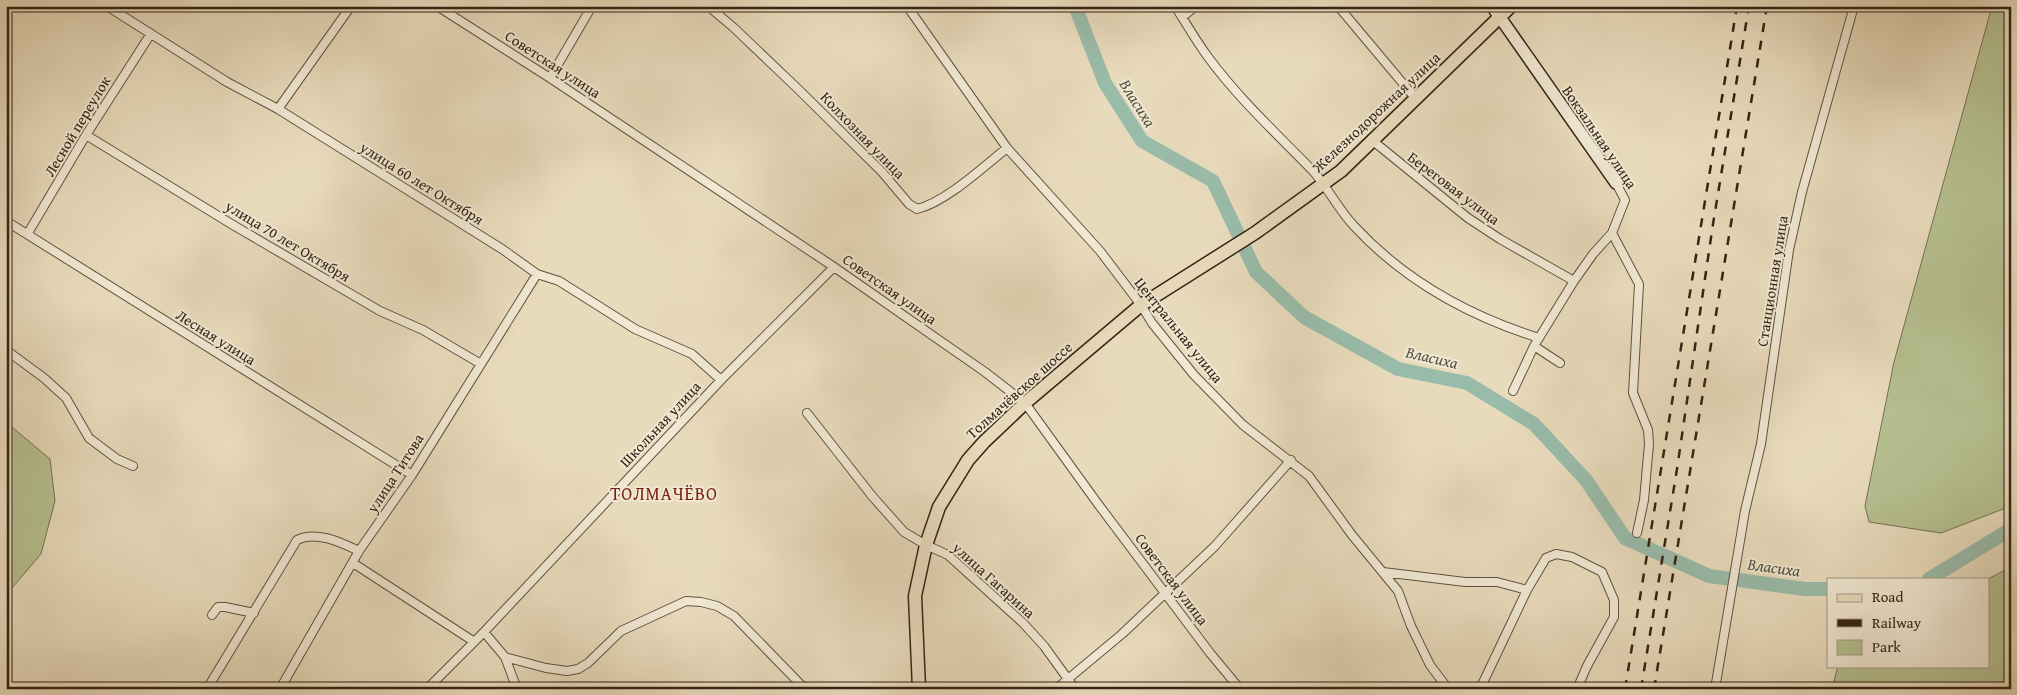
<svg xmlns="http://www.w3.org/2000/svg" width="2017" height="695" viewBox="0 0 2017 695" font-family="'Gentium Book Plus',serif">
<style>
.green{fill:#b6c091;stroke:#757253}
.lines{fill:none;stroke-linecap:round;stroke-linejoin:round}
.river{stroke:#99bcaa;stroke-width:14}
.street-casing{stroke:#61513f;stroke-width:10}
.secondary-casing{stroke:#342315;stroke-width:14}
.primary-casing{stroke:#342315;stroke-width:15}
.street{stroke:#f0e8d3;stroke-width:8}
.secondary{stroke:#f0e8d3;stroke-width:11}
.primary{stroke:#e8dbbc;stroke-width:12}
.rail{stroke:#342315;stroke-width:2.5;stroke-dasharray:9 9;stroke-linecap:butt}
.labels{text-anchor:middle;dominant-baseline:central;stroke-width:4;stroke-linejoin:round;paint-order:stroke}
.street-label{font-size:15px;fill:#342315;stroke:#f0e8d3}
.water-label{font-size:16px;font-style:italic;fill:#525142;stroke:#f0e8d3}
.quarter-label{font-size:18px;letter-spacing:1px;fill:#7a1f14;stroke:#f0e8d3}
</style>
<rect width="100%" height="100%" fill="#e8dbbc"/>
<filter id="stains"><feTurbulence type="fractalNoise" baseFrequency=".004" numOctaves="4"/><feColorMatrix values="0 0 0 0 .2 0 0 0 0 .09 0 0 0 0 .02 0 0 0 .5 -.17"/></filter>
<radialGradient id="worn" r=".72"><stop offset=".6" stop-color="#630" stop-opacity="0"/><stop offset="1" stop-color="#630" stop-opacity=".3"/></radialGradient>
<path class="green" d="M1992,6H2011V506L1941,533L1869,522L1865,506L1894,362Z
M6,422L50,459L55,501L41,554L6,595Z
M2011,567V689H1832L1838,666H1988V579Z"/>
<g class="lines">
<path class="river" d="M1075,6L1105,83L1142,141L1213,181L1256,272L1304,317L1398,369L1467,383L1534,424L1586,480L1625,538L1709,576L1805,589H1828
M1929,579L2011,529"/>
<g class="street-casing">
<path id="street" d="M107,6L227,82L278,109L502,249L537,274L559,281L635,329L692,354L721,380
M437,6L550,78L834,267L985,372L1025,403L1098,504L1210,653L1240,689
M708,6L733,27L798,89L882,172L909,204L917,209C946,202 983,167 1007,148
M907,6L1007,148L1100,251L1141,305L1152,323L1194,375L1243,425L1309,476L1352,535L1398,591L1411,626L1430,665L1448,689
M1175,6C1186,23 1196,41 1208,57C1238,98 1277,134 1313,171C1328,188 1338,209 1354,226C1404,280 1469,316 1539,338
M1338,6L1416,99
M1182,17L1196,6
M550,78L592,6
M278,109L351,6
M86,135L233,225L380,311L423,330L481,364
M1373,141L1468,218L1500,239L1574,281
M6,221L412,475
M28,233L86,135L150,35
M1612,233L1639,284L1633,393L1648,430L1649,444L1644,500L1637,533
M1534,346L1560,363
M6,350L44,378L66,398L89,438L117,459L133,466
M1513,391L1534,346L1574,281L1593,254L1612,233L1625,200L1616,183
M807,413L872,496L904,532L926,545L948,555L1023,623L1044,646L1075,689
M353,563L473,641
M1383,572L1465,582H1497L1527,590
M212,615L218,607H225L254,613
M484,632L505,657L546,668L567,671L578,669L588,663L621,631L686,601L701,602L717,606L734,616L805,689
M505,657L517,689
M207,689L297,540C316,530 342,543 359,551
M280,689L359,551L412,475L537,274
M427,689L484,632L721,380L834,267
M1056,689L1122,634L1215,546L1291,460
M1480,689L1527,590L1546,558L1556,554L1572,557L1602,572L1614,600V617L1587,666L1577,689
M1715,689L1745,511L1761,444L1789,250L1802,192L1854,6"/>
</g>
<g class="secondary-casing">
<path id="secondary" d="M1492,6L1616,183"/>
</g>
<g class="primary-casing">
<path id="primary" d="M919,689L915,596L926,545L939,507L968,460L984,442L1025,403L1141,305L1255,233L1341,171L1511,6"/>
</g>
<use href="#street" class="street"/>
<use href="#secondary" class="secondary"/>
<use href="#primary" class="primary"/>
<path class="rail" d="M1625,689L1737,6
M1641,689L1677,469L1713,224L1749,6
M1654,689L1767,6"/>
</g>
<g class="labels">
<g class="street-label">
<text transform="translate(553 64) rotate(33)">Советская улица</text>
<text transform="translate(1376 112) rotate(-43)">Железнодорожная улица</text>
<text transform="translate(77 126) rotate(-59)">Лесной переулок</text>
<text transform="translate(863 135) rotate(46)">Колхозная улица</text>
<text transform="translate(1600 137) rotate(56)">Вокзальная улица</text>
<text transform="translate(422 183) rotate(32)">улица 60 лет Октября</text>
<text transform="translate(1454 188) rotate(37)">Береговая улица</text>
<text transform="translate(288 241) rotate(31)">улица 70 лет Октября</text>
<text transform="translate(1772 281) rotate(-81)">Станционная улица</text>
<text transform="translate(890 289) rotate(35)">Советская улица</text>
<text transform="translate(1179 330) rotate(51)">Центральная улица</text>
<text transform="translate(216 337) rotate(32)">Лесная улица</text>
<text transform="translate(1019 390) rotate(-42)">Толмачёвское шоссе</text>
<text transform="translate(660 424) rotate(-47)">Школьная улица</text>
<text transform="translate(395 473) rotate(-57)">улица Титова</text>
<text transform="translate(1172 579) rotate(53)">Советская улица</text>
<text transform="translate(994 580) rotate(42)">улица Гагарина</text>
</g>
<g class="water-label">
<text transform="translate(1138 103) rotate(58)">Власиха</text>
<text transform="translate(1432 357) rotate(13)">Власиха</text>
<text transform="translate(1774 567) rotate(8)">Власиха</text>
</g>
<g class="quarter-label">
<text x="664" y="493">ТОЛМАЧЁВО</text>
</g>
</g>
<rect width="2017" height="695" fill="none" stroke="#e8dbbc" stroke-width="25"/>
<rect x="8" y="8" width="2002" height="680" fill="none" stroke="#342315" stroke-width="2.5"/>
<rect x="12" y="12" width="1992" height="670" fill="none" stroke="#342315"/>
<rect x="1827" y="578" width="162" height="90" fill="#f0e8d3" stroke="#a59987"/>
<rect x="1837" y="594" width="25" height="8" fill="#e8dbbc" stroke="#a59987"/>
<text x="1872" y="602" font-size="15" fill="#342315">Road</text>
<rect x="1837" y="619" width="25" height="8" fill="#342315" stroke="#a59987"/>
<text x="1872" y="628" font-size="15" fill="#342315">Railway</text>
<rect x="1837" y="640" width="25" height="15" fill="#b6c091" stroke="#a59987"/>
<text x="1872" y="652" font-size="15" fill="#342315">Park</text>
<rect width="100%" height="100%" filter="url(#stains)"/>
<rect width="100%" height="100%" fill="url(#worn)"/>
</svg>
